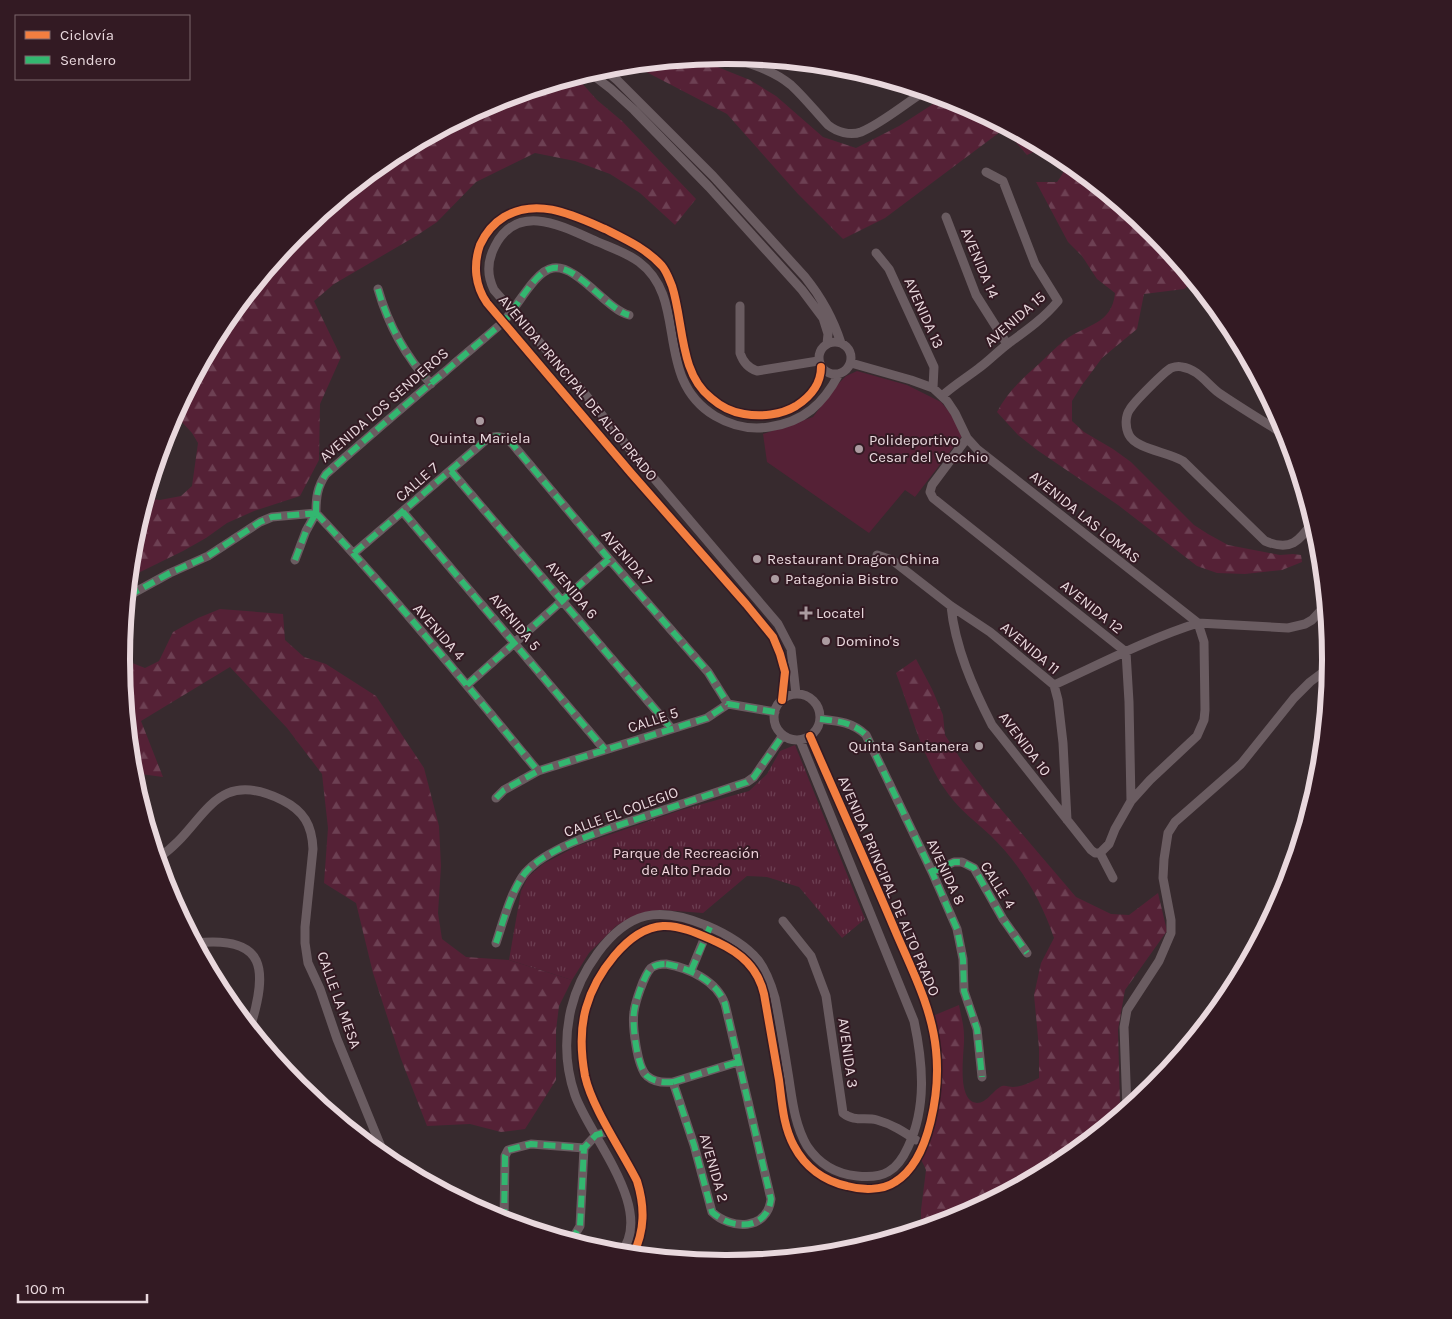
<svg xmlns="http://www.w3.org/2000/svg" width="1452" height="1319" viewBox="0 0 1452 1319" font-family="Karla,sans-serif">
<style>
.forest{fill:url(#forest-firs)}
.park{fill:url(#park-tufts)}
.garden{fill:#552136}
.lines{fill:none;stroke-linecap:round;stroke-linejoin:round}
.street{stroke:#6a5c61;stroke-width:9}
.quiet{stroke:#33b770;stroke-width:6;stroke-dasharray:12 6;stroke-linecap:butt}
.cycleway-casing{stroke:#331a23;stroke-width:11}
.cycleway{stroke:#f27e40;stroke-width:8}
.poi-dot{fill:#ab9ba0;stroke:#331a23;stroke-width:2}
.labels{text-anchor:middle;dominant-baseline:central;stroke-width:4;stroke-linejoin:round;paint-order:stroke}
.street-label{font-size:15px;fill:#e9d8dd;stroke:#331a23}
.poi-label{font-size:15px;fill:#e9d8dd;stroke:#331a23;text-anchor:start}
.park-label{font-size:15px;fill:#f0d5dd;stroke:#331a23}
.rim{fill:none;stroke:#e9d8dd;stroke-width:6}
</style>
<defs>
<pattern id="forest-firs" width="22" height="20" patternUnits="userSpaceOnUse" patternTransform="scale(1.25)"><rect width="22" height="20" fill="#552136"/><path d="M5 1l3.5 6h-7zM16 11l3.5 6h-7z" fill="#6d4053"/></pattern>
<pattern id="park-tufts" width="24" height="20" patternUnits="userSpaceOnUse" patternTransform="scale(1.25)"><rect width="24" height="20" fill="#552136"/><path d="M3 7l-1-3M5 7V3M7 7l1-3M15 17l-1-3M17 17v-4M19 17l1-3" fill="none" stroke="#6d4053"/></pattern>
</defs>
<rect width="100%" height="100%" fill="#372a2e"/>
<path class="forest" d="M695,58L750,80L776,96L823,137L856,148L899,126L944,97L958,101L1044,147L1027,155L1004,129L885,218L843,239L798,194L727,114L631,64Z
M568,79L580,81L597,100L622,121L696,199L675,225L640,193L610,174L575,161L535,153L476,182L437,222L416,236L334,284L314,301L341,357L320,404L319,460L300,496L254,511L227,523L206,538L183,551L130,577L133,541L146,498L160,500L181,496L192,486L198,443L192,433L181,421L172,420L224,323L299,232L326,209L330,212L344,206L365,177L390,157L495,101Z
M1065,159L1154,232L1194,282L1184,289L1144,294L1137,329L1102,358L1082,385L1072,401V421L1084,432L1113,449L1131,462L1194,525L1208,534L1228,545L1280,555L1293,554L1301,555L1302,562L1282,570L1245,574L1217,573L1197,566L1118,505L1037,450L1018,435L997,412C1007,392 1023,378 1040,363C1048,355 1056,347 1065,340C1086,324 1112,325 1115,293L1097,279L1082,256L1068,242L1036,182H1057C1063,174 1066,169 1065,159Z
M220,609L283,614L285,640L304,657L326,664L376,696L424,768L439,826L441,866L438,913L442,939L466,957L509,960L572,980L559,1006L556,1030V1080L525,1129L501,1132L470,1124L427,1126L401,1059L373,973L356,903L324,883L328,828L322,774L287,728L230,667L141,721L163,777L133,773L122,659L145,668L159,661L173,632L198,618Z
M916,659L932,689L943,715L945,735L962,761L982,787L1076,897L1111,914L1129,915L1158,893L1167,931L1125,990L1118,1030L1120,1104L1118,1116L1062,1162L957,1218L921,1229V1210L926,1170L920,1157L932,1107L938,1043L935,1015L959,1005C961,1015 964,1026 964,1036C965,1050 955,1101 977,1103C987,1103 993,1090 1002,1086C1006,1085 1009,1087 1013,1087C1022,1087 1031,1082 1039,1078V1048L1034,995L1041,963L1054,938C1041,899 1020,864 990,835C976,822 961,811 949,795C922,759 912,715 896,673Z"/>
<path class="park" d="M795,745L865,919L842,938L799,887L767,877L747,876L703,913L662,910L637,915L616,926L589,953L572,980L509,960L521,891L528,877L543,864L577,846L681,810L749,791L767,774L780,751Z"/>
<path class="garden" d="M857,371L907,385L941,402L955,419L962,436L915,497L905,490L869,533L767,462L763,434L813,417L836,386L846,376Z"/>
<g class="lines">
<path class="street" d="M724,55C747,63 772,69 791,85C804,97 816,112 828,125C837,132 850,136 861,132C881,124 906,103 925,91
M603,68L617,80L713,176L805,277C822,298 833,318 841,343
M589,72L611,89L634,110L709,187L802,290L823,318L828,334L827,344
M946,217L976,295L1007,344
M876,253L889,269L934,367L933,388
M378,289C388,324 406,357 431,384
M740,306V353C743,362 748,368 757,371L818,361
M819 358a16 16 0 1 1 32 0a16 16 0 1 1-32 0Z
M851,363L911,380L933,388L947,401L955,413L967,438L977,449L1198,623L1288,628L1305,624L1312,620L1325,606
M942,396C954,385 966,378 979,368C989,361 998,351 1009,343C1027,330 1044,318 1058,301L1035,264L1003,181L986,172
M1287,436C1264,422 1241,408 1219,393C1207,384 1198,369 1182,367C1178,366 1174,367 1171,368C1164,372 1135,401 1130,409C1125,416 1125,427 1129,435C1136,449 1168,452 1183,461L1265,541C1291,552 1299,541 1313,522
M967,438L932,485L930,492L933,498L1126,652L1129,702L1131,801L1115,829L1109,844L1100,853
M451,471L671,728
M403,512L605,750
M316,513C316,498 317,487 326,474C366,439 406,404 447,370C465,354 484,339 502,323C516,310 534,271 553,268C577,264 606,309 629,315
M316,513C394,596 466,684 538,771
M354,553L487,439C495,435 501,436 509,440L609,559L708,672L728,704
M877,555L892,560L951,606L990,632L1054,685L1058,700L1063,743L1067,820
M295,560L306,531L316,513
M128,596L170,573L208,556L260,522L272,517L316,513
M951,606C955,647 973,688 992,725L1091,850L1095,853H1100
M467,685L609,559
M1054,685C1100,664 1150,638 1198,623
M796,694L791,649L778,624L641,463L585,394L494,290C487,276 487,261 495,246C518,201 564,227 598,242C612,248 627,253 639,262C690,300 652,378 715,416C732,426 750,430 769,427C804,422 823,404 839,374
M774 717a23 23 0 1 1 46 0a23 23 0 1 1-46 0Z
M782,700L785,672L780,654L773,637L746,604L631,473L487,303C475,286 473,265 480,245C485,234 494,223 504,217C537,197 573,215 605,229C625,239 647,249 662,266C667,272 669,279 672,286C684,323 679,373 711,398C720,406 731,412 744,414C761,417 781,415 796,406C810,397 821,385 821,367
M820,719C838,721 852,722 866,735L932,872L957,929L963,959L964,991L977,1029L982,1077
M496,798L504,790L538,771L707,718L728,704L775,712
M1131,801L1150,780L1197,736L1204,720L1205,710L1204,642L1198,623
M1100,853L1113,878
M158,858C205,828 211,765 282,800C304,811 312,825 313,849L305,927V943L308,963L320,989L337,1039L386,1159
M932,872L954,862H962L974,868L1003,919L1027,953
M783,921L811,956L826,996L843,1113C854,1122 865,1117 877,1120C892,1124 904,1132 916,1140
M195,943C267,935 268,970 250,1028
M496,943C503,922 511,891 525,873C549,845 615,827 649,815C682,804 714,793 747,782L754,777L783,735
M666,964C689,968 717,981 725,1004L771,1199C767,1231 731,1230 712,1212L694,1145L673,1082C664,1083 654,1082 647,1076C637,1067 632,1025 634,1012C635,1003 644,975 651,968C655,965 661,964 666,964Z
M691,971L707,932
M673,1082L738,1062
M1127,1109L1124,1027L1127,1010L1159,961L1171,933V920L1163,878L1164,859L1168,833L1175,822L1241,764L1294,698L1310,682L1330,667
M504,1221L505,1156L508,1150L531,1144L584,1148
M571,1241L580,1226L584,1148L596,1135L610,1131
M620,1254C657,1210 589,1136 575,1095C565,1066 564,1039 571,1009C579,975 609,925 646,916C679,908 738,935 758,960C767,972 771,984 775,998C780,1023 784,1048 788,1073C792,1097 794,1124 807,1146C819,1164 836,1174 857,1176C884,1179 897,1171 908,1147C927,1107 923,1063 914,1021L800,740
M633,1255C645,1230 645,1207 637,1181C622,1151 592,1108 585,1076C581,1054 580,1029 586,1008C595,976 627,928 663,926C681,925 701,935 717,942C741,953 758,968 764,994C769,1022 774,1051 779,1080C782,1102 783,1126 794,1146C805,1167 824,1181 847,1186C861,1190 882,1191 895,1182C931,1160 940,1088 936,1050C932,1009 913,972 897,935C869,868 839,803 810,736"/>
<path class="quiet" d="M378,289C388,324 406,357 431,384
M451,471L671,728
M403,512L605,750
M316,513C316,498 317,487 326,474C366,439 406,404 447,370C465,354 484,339 502,323C516,310 534,271 553,268C577,264 606,309 629,315
M316,513C394,596 466,684 538,771
M354,553L487,439C495,435 501,436 509,440L609,559L708,672L728,704
M295,560L306,531L316,513
M128,596L170,573L208,556L260,522L272,517L316,513
M467,685L609,559
M820,719C838,721 852,722 866,735L932,872L957,929L963,959L964,991L977,1029L982,1077
M496,798L504,790L538,771L707,718L728,704L775,712
M932,872L954,862H962L974,868L1003,919L1027,953
M496,943C503,922 511,891 525,873C549,845 615,827 649,815C682,804 714,793 747,782L754,777L783,735
M666,964C689,968 717,981 725,1004L771,1199C767,1231 731,1230 712,1212L694,1145L673,1082C664,1083 654,1082 647,1076C637,1067 632,1025 634,1012C635,1003 644,975 651,968C655,965 661,964 666,964Z
M691,971L710,927
M673,1082L738,1062
M504,1221L505,1156L508,1150L531,1144L584,1148
M571,1241L580,1226L584,1148L596,1135L610,1131"/>
<g class="cycleway-casing">
<path id="cycleway" d="M782,700L785,672L780,654L773,637L746,604L631,473L487,303C475,286 473,265 480,245C485,234 494,223 504,217C537,197 573,215 605,229C625,239 647,249 662,266C667,272 669,279 672,286C684,323 679,373 711,398C720,406 731,412 744,414C761,417 781,415 796,406C810,397 821,385 821,367
M633,1255C645,1230 645,1207 637,1181C622,1151 592,1108 585,1076C581,1054 580,1029 586,1008C595,976 627,928 663,926C681,925 701,935 717,942C741,953 758,968 764,994C769,1022 774,1051 779,1080C782,1102 783,1126 794,1146C805,1167 824,1181 847,1186C861,1190 882,1191 895,1182C931,1160 940,1088 936,1050C932,1009 913,972 897,935C869,868 839,803 810,736"/>
</g>
<use href="#cycleway" class="cycleway"/>
</g>
<g class="poi-dot">
<circle cx="480" cy="421" r="5"/>
<circle cx="859" cy="449" r="5"/>
<circle cx="757" cy="559" r="5"/>
<circle cx="775" cy="579" r="5"/>
<path d="M803.5 605.5h5v5h5v5h-5v5h-5v-5h-5v-5h5z"/>
<circle cx="826" cy="641" r="5"/>
<circle cx="979" cy="746" r="5"/>
</g>
<g class="labels">
<g class="street-label">
<text transform="translate(980 263) rotate(67)">AVENIDA 14</text>
<text transform="translate(924 313) rotate(66)">AVENIDA 13</text>
<text transform="translate(1015 319) rotate(-41)">AVENIDA 15</text>
<text transform="translate(578 388) rotate(50)">AVENIDA PRINCIPAL DE ALTO PRADO</text>
<text transform="translate(384 405) rotate(-41)">AVENIDA LOS SENDEROS</text>
<text transform="translate(417 482) rotate(-41)">CALLE 7</text>
<text transform="translate(1085 517) rotate(39)">AVENIDA LAS LOMAS</text>
<text transform="translate(627 558) rotate(49)">AVENIDA 7</text>
<text transform="translate(572 590) rotate(50)">AVENIDA 6</text>
<text transform="translate(1092 607) rotate(39)">AVENIDA 12</text>
<text transform="translate(515 622) rotate(50)">AVENIDA 5</text>
<text transform="translate(439 632) rotate(49)">AVENIDA 4</text>
<text transform="translate(1030 648) rotate(40)">AVENIDA 11</text>
<text transform="translate(653 720) rotate(-18)">CALLE 5</text>
<text transform="translate(1025 744) rotate(53)">AVENIDA 10</text>
<text transform="translate(621 812) rotate(-20)">CALLE EL COLEGIO</text>
<text transform="translate(946 872) rotate(65)">AVENIDA 8</text>
<text transform="translate(998 885) rotate(58)">CALLE 4</text>
<text transform="translate(889 886) rotate(67)">AVENIDA PRINCIPAL DE ALTO PRADO</text>
<text transform="translate(339 1000) rotate(70)">CALLE LA MESA</text>
<text transform="translate(848 1053) rotate(82)">AVENIDA 3</text>
<text transform="translate(714 1168) rotate(74)">AVENIDA 2</text>
</g>
<g class="poi-label">
<text x="480" y="438" text-anchor="middle">Quinta Mariela</text>
<text x="869" y="440">Polideportivo<tspan x="869" dy="17">Cesar del Vecchio</tspan></text>
<text x="767" y="559">Restaurant Dragon China</text>
<text x="785" y="579">Patagonia Bistro</text>
<text x="816" y="613">Locatel</text>
<text x="836" y="641">Domino's</text>
<text x="969" y="746" text-anchor="end">Quinta Santanera</text>
</g>
<g class="park-label">
<text x="686" y="853">Parque de Recreación<tspan x="686" dy="17">de Alto Prado</tspan></text>
</g>
</g>
<path d="M0 0H1452V1319H0ZM725 64H727A595 595 0 0 1 1322 659V660A595 595 0 0 1 727 1255H725A595 595 0 0 1 130 660V659A595 595 0 0 1 725 64Z" fill="#331a23" fill-rule="evenodd"/>
<path class="rim" d="M725 64H727A595 595 0 0 1 1322 659V660A595 595 0 0 1 727 1255H725A595 595 0 0 1 130 660V659A595 595 0 0 1 725 64Z"/>
<rect x="15" y="15" width="175" height="65" fill="#331a23" stroke="#7c666d"/>
<rect x="25" y="31" width="25" height="8" fill="#f27e40" stroke="#7c666d"/>
<text x="60" y="40" font-size="15" fill="#e9d8dd">Ciclovía</text>
<rect x="25" y="56" width="25" height="8" fill="#33b770" stroke="#7c666d"/>
<text x="60" y="65" font-size="15" fill="#e9d8dd">Sendero</text>
<path d="M18 1294v8h129v-8" fill="none" stroke="#e9d8dd" stroke-width="2.5"/>
<text x="25" y="1294" font-size="15" fill="#e9d8dd" stroke="#331a23" stroke-width="4" paint-order="stroke">100 m</text>
</svg>
